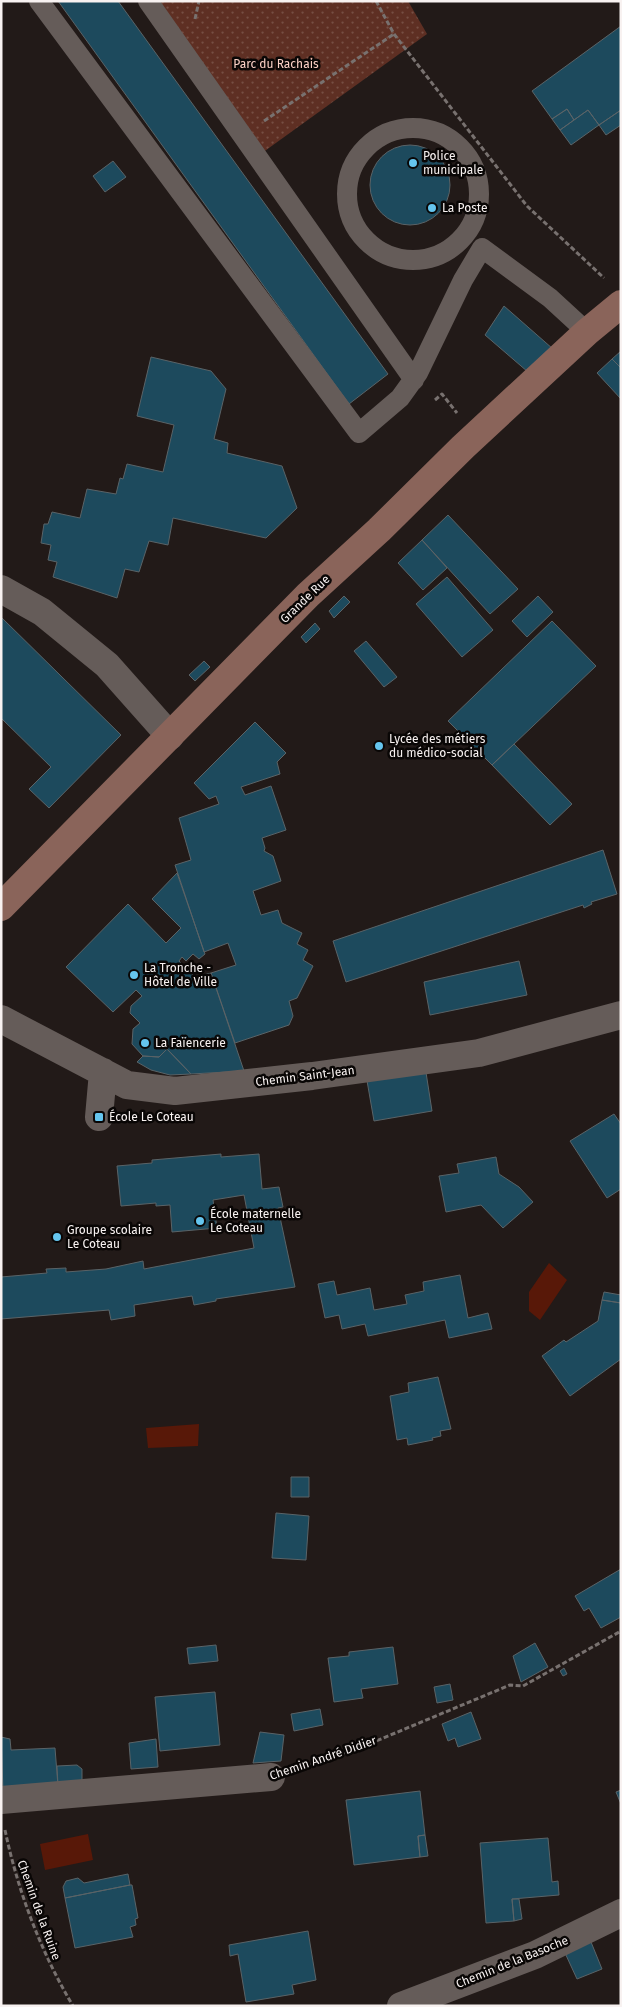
<svg xmlns="http://www.w3.org/2000/svg" width="622" height="2007" viewBox="0 0 622 2007" font-family="'Fira Sans',sans-serif">
<style>
.park{fill:url(#park-dots)}
.water{fill:#581808}
.building{fill:#1d4a5d;stroke:#5a6367}
.lines{fill:none;stroke-linecap:round;stroke-linejoin:round}
.path{stroke:#78716f;stroke-width:3;stroke-dasharray:5 2.5;stroke-linecap:butt}
.service{stroke:#655c59;stroke-width:20}
.minor{stroke:#655c59;stroke-width:28}
.secondary{stroke:#8a645a;stroke-width:28}
.poi-dot{fill:#65c5ee;stroke:#090605;stroke-width:2}
.labels{text-anchor:middle;dominant-baseline:central;stroke-width:5;stroke-linejoin:round;paint-order:stroke}
.park-label{font-size:12px;fill:#fcd1c6;stroke:#090605}
.poi-label{font-size:12px;fill:#f8f2f1;stroke:#090605;text-anchor:start}
.street-label{font-size:12px;fill:#f8f2f1;stroke:#090605}
</style>
<defs>
<pattern id="park-dots" width="8" height="8" patternUnits="userSpaceOnUse" patternTransform="scale(1.25)"><rect width="8" height="8" fill="#5e2f23"/><path d="M2 2h.1M6 6h.1" fill="none" stroke="#764e43" stroke-width="1.8" stroke-linecap="round"/></pattern>
</defs>
<rect width="100%" height="100%" fill="#221a18"/>
<path class="park" d="M151,1H408L427,34L262,153Z"/>
<path class="water" d="M549,1263L567,1280L540,1320L529,1311V1292Z
M199,1424L198,1446L148,1448L146,1428Z
M88,1834L93,1860L45,1870L40,1844Z"/>
<path class="building" d="M58,1H118L388,374L349,404Z
M621,26V110L599,125L588,110L574,120L567,109L552,119L532,91Z
M567,109L574,120L560,130L552,119Z
M588,110L599,125L571,145L560,130Z
M621,110V125L606,135L599,125Z
M370 185a40 40 0 1 1 80 0a40 40 0 1 1-80 0Z
M113,161L126,177L105,192L93,176Z
M504,306L553,349L528,372L485,335Z
M621,351V368L612,359Z
M151,357L211,371L226,389L214,439L228,443L227,453L282,466L297,508L266,538L173,518L168,545L149,541L139,572L125,569L117,598L53,577L57,562L48,560L51,545L41,543L44,524H48L52,512L80,518L87,489L116,494L120,478L123,479L127,464L163,472L174,425L137,416Z
M612,359L621,368V399L597,373Z
M448,515L518,589L490,614L422,540Z
M422,540L447,568L423,590L398,563Z
M447,577L493,630L462,657L416,604Z
M344,596L350,602L334,618L329,611Z
M538,596L553,612L527,637L512,621Z
M1,617L121,735L49,808L29,789L51,767L1,718Z
M552,621L596,666L492,765L448,721Z
M315,623L320,629L306,643L301,637Z
M366,641L397,677L384,687L354,651Z
M204,661L210,667L195,681L189,675Z
M255,722L286,753L277,762L280,774L241,787L245,795L271,786L286,830L262,838L265,848L264,851L273,856L281,881L253,891L261,915L278,910L282,923L302,933L297,944L308,950L303,960L313,966L297,998L289,1001L293,1016L289,1025L235,1043L211,973L236,965L228,943L204,952L175,865L191,860L179,818L219,804L216,796L209,799L194,783Z
M514,744L572,804L550,825L492,765Z
M603,850L617,894L591,902L592,904L584,908L583,905L346,982L333,941Z
M177,873L205,954L199,959L193,954L186,961L182,957L179,961L195,977L211,973L244,1071L191,1074L167,1049L159,1057L143,1056L132,1044L133,1029L140,1023L130,1013L131,1006L142,996L136,990L113,1012L66,967L128,904L166,943L181,928L152,899Z
M519,961L527,995L430,1015L424,982Z
M167,1049L191,1074L170,1075L151,1070L137,1062L143,1056L159,1057Z
M425,1066L432,1111L374,1121L366,1075Z
M614,1114L621,1124V1189L607,1198L570,1141Z
M221,1154V1157L259,1154L262,1189L279,1187L283,1207L278,1208L295,1287L216,1299V1301L194,1305L192,1296L134,1305L135,1316L111,1320L109,1310L1,1319V1277L47,1273L46,1269L66,1268V1272L106,1269L143,1261L144,1269L254,1248L244,1195L213,1200L217,1228L172,1232L170,1205L156,1206V1203L121,1206L117,1166L152,1163V1160Z
M496,1157L499,1174L519,1187L533,1202L503,1228L481,1205L446,1212L439,1176L459,1173L457,1164Z
M460,1275L468,1318L488,1313L492,1329L449,1338L445,1320L368,1336L365,1324L342,1329L339,1315L325,1318L318,1284L334,1281L337,1295L370,1288L374,1310L407,1304L405,1295L424,1291L423,1282Z
M604,1292L621,1295V1303L602,1300Z
M602,1300L621,1303V1359L570,1396L542,1356L564,1340L566,1342L598,1321Z
M438,1377L451,1429L440,1431L441,1436L432,1438L433,1440L408,1445L407,1438L397,1440L390,1396L409,1392L408,1383Z
M291,1477H309V1497H291Z
M276,1513L309,1516L306,1560L272,1558Z
M621,1569V1617L601,1628L589,1608L584,1611L575,1596Z
M535,1643L548,1667L521,1682L513,1656Z
M216,1645L218,1661L189,1664L187,1648Z
M393,1647L398,1684L361,1689L363,1698L334,1702L328,1658L349,1656V1652Z
M564,1668L567,1674L563,1676L560,1671Z
M450,1684L453,1700L437,1703L434,1687Z
M215,1692L220,1745L160,1751L155,1697Z
M320,1709L323,1725L294,1731L291,1714Z
M471,1712L481,1739L458,1747L455,1738L448,1741L442,1724Z
M260,1732L284,1735L281,1761L253,1763Z
M1,1737L10,1739L11,1750L55,1748L58,1786L3,1789Z
M156,1739L158,1767L131,1769L129,1743Z
M77,1765L82,1769V1785L58,1786L57,1766Z
M621,1790V1804L616,1792Z
M420,1791L425,1835L418,1836L420,1857L354,1865L346,1800Z
M425,1835L428,1856L420,1857L418,1836Z
M548,1838L552,1882L558,1881L559,1895L512,1899L514,1921L486,1923L480,1843Z
M128,1874L130,1885L65,1898L63,1887L66,1881L78,1878L84,1883Z
M130,1885H132L138,1918L135,1919L136,1925L130,1927L133,1937L75,1948L65,1898Z
M512,1899H519L522,1919L514,1921Z
M308,1931L316,1980L292,1985L294,1994L246,2002L238,1954L230,1956L229,1945Z
M591,1942L602,1969L577,1979L565,1953Z"/>
<g class="lines">
<path class="path" d="M376,1L394,34L527,206L604,278
M195,19L199,1
M264,121L394,34
M435,400L442,394L457,413
M299,1768L357,1749L510,1685L523,1686L621,1631
M5,1830C18,1892 41,1952 73,2006"/>
<path class="service" d="M39,1L359,433L400,398L418,373L463,280L482,248L550,298L587,332
M148,1L414,380
M347 194a66 66 0 1 1 132 0a66 66 0 1 1-132 0Z"/>
<path class="minor" d="M1,589L42,612L107,665L170,736
M1,1019L127,1085L175,1091L312,1076L479,1053L621,1015
M99,1117L103,1072
M1,1800L271,1777
M401,2006L535,1955L621,1913"/>
<path class="secondary" d="M1,907L308,595L379,530L463,447L587,332L621,304"/>
</g>
<g class="poi-dot">
<circle cx="413" cy="163" r="5"/>
<circle cx="432" cy="208" r="5"/>
<circle cx="379" cy="746" r="5"/>
<circle cx="134" cy="975" r="5"/>
<circle cx="145" cy="1043" r="5"/>
<rect x="94" y="1112" width="10" height="10" rx="2.5"/>
<circle cx="200" cy="1221" r="5"/>
<circle cx="57" cy="1237" r="5"/>
</g>
<g class="labels">
<g class="park-label">
<text x="276" y="64">Parc du Rachais</text>
</g>
<g class="poi-label">
<text x="423" y="156">Police<tspan x="423" dy="14">municipale</tspan></text>
<text x="442" y="208">La Poste</text>
<text x="389" y="739">Lycée des métiers<tspan x="389" dy="14">du médico-social</tspan></text>
<text x="144" y="968">La Tronche -<tspan x="144" dy="14">Hôtel de Ville</tspan></text>
<text x="155" y="1043">La Faïencerie</text>
<text x="109" y="1117">École Le Coteau</text>
<text x="210" y="1214">École maternelle<tspan x="210" dy="14">Le Coteau</tspan></text>
<text x="67" y="1230">Groupe scolaire<tspan x="67" dy="14">Le Coteau</tspan></text>
</g>
<g class="street-label">
<text transform="translate(305 599) rotate(-44)">Grande Rue</text>
<text transform="translate(305 1076) rotate(-7)">Chemin Saint-Jean</text>
<text transform="translate(323 1758) rotate(-19)">Chemin André Didier</text>
<text transform="translate(39 1910) rotate(70)">Chemin de la Ruine</text>
<text transform="translate(512 1962) rotate(-22)">Chemin de la Basoche</text>
</g>
</g>
<rect width="622" height="2007" fill="none" stroke="#f8f2f1" stroke-width="5"/>
</svg>
